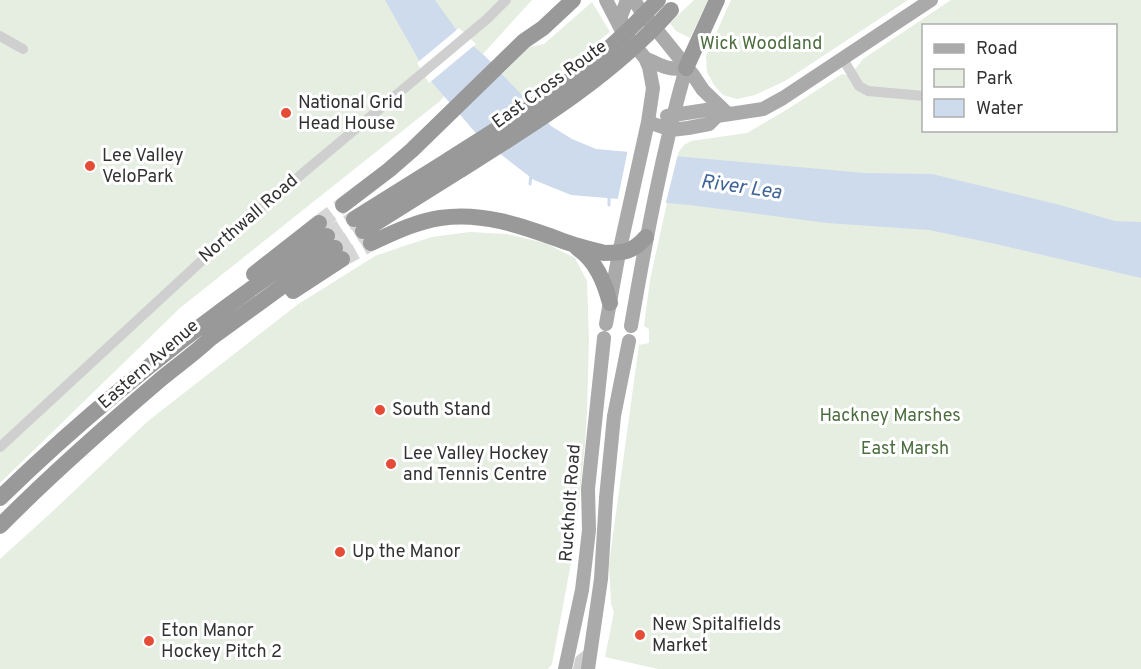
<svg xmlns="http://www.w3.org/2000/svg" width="1141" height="669" viewBox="0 0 1141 669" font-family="Overpass,sans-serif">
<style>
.green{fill:#e5eee1;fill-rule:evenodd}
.water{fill:#cedbed}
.pier{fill:#fff}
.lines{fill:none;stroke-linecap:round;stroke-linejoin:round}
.stream{stroke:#cedbed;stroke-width:3}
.highway-tunnel{stroke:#d6d6d6;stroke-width:16;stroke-dasharray:16 8;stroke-linecap:butt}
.minor{stroke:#cfcfcf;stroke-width:10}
.major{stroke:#aaa;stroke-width:14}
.highway{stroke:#999;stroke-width:16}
.highway-bridge{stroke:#999;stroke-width:16}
.poi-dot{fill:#e54c38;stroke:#fff;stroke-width:2}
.labels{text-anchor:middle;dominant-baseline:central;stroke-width:6;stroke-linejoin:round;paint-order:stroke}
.park-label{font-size:18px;fill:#4c6e3f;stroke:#fff}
.street-label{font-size:18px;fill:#323232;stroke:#fff}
.poi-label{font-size:18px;fill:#323232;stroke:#fff;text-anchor:start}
.water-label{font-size:20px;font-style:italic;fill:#3f6495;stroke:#fff}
</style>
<rect width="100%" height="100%" fill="#fff"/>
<path class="green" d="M0,0H532L440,101L180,308L0,483Z
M694,0H708L690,38L676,31L670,23Z
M731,0H908L785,81L755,95L737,99L723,95L714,85L707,72L706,56Z
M951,0H1141V669H658L605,657L614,612L611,603L609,564L639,345L649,343V329L644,326L650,280L678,153L684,145L691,141L747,133L783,112L842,74L846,75L856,68L863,59ZM924,26H1116V130H924Z
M592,2L610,32L564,68L558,76L525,99L502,74L530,47L544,44Z
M470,232L507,234L545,243L575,258L587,281L589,339L587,411L585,444L575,542L552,664L548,669H0V559L53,511L148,421L297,305L375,256L404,246L432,237Z"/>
<path class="water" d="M385,0H435L460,35L486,57L551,126L572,139L596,149L865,173L932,174L1060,205L1115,221L1141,222V278L996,244L929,230L827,223L690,205L571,195L534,180L481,139L430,80Z"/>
<path class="pier" d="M459,28L476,44L429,83L417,63Z
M628,149L678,154L665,206L617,203Z"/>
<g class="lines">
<path class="stream" d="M530,184L531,174
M609,195V205"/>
<path class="highway-tunnel" d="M319,223L343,205
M327,236L354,219
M335,248L363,231
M342,259L371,243"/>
<path class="minor" d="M0,36L23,49
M843,59L859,86L868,91L924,96
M0,447L235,230L487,19L506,0
M578,669L580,660L590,652"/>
<path class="major" d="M606,0L621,29L645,58L649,67L653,88L648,122L619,253L606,324
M634,0L639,8L693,75L703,90L728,114
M621,29V16L627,0
M645,58C660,65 669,71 686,68
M667,116L706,110L717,116
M648,122L671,130L688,128L709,124L717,116L763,109L783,98L931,0
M631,326C646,239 662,153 686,68
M565,669L582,590L585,565L589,530L588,489L604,338
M588,669L601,579L606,498L614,416L629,341"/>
<path class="highway" d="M686,68L717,0
M343,205L389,170L412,150L524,41L543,28L573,0
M354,219L450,159
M363,231L462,169
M371,243C393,233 415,222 440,218C485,211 527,228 569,243C581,247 593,250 604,253C624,253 633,252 646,237
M577,248C596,261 604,281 610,303
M254,274L319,223
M293,291L342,259
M0,498C100,400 211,314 327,236
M0,526C51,474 106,426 161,379C178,365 195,353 211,338L335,248"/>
<path class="highway-bridge" d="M450,159C492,132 536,106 577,75C606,52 633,27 658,0
M462,169C537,122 612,76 671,10"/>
</g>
<g class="poi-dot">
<circle cx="286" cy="113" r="6"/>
<circle cx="90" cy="166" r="6"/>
<circle cx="380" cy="410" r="6"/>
<circle cx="391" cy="464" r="6"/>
<circle cx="340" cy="552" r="6"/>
<circle cx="640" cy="635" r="6"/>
<circle cx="149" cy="641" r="6"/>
</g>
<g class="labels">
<g class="park-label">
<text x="761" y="44">Wick Woodland</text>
<text x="890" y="416">Hackney Marshes</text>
<text x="905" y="449">East Marsh</text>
</g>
<g class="street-label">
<text transform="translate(550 85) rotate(-36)">East Cross Route</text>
<text transform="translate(249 219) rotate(-41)">Northwall Road</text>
<text transform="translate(149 365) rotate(-41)">Eastern Avenue</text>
<text transform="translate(571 503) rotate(-86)">Ruckholt Road</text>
</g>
<g class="poi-label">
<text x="298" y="103">National Grid<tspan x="298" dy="21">Head House</tspan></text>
<text x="102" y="156">Lee Valley<tspan x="102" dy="21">VeloPark</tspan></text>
<text x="392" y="410">South Stand</text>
<text x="403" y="454">Lee Valley Hockey<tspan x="403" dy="21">and Tennis Centre</tspan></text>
<text x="352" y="552">Up the Manor</text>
<text x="652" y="625">New Spitalfields<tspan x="652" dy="21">Market</tspan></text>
<text x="161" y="631">Eton Manor<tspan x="161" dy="21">Hockey Pitch 2</tspan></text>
</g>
<g class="water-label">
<text transform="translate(741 188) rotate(8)">River Lea</text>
</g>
</g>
<rect x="922" y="24" width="195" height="108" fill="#ffffff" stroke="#adadad" stroke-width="1.5"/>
<rect x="934" y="44" width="30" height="9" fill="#aaaaaa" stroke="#adadad" stroke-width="1.5"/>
<text x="976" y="54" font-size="18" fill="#323232">Road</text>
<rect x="934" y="69" width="30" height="18" fill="#e5eee1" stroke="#adadad" stroke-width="1.5"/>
<text x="976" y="84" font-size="18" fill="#323232">Park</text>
<rect x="934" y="99" width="30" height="18" fill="#cedbed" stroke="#adadad" stroke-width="1.5"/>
<text x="976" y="114" font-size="18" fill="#323232">Water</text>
</svg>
